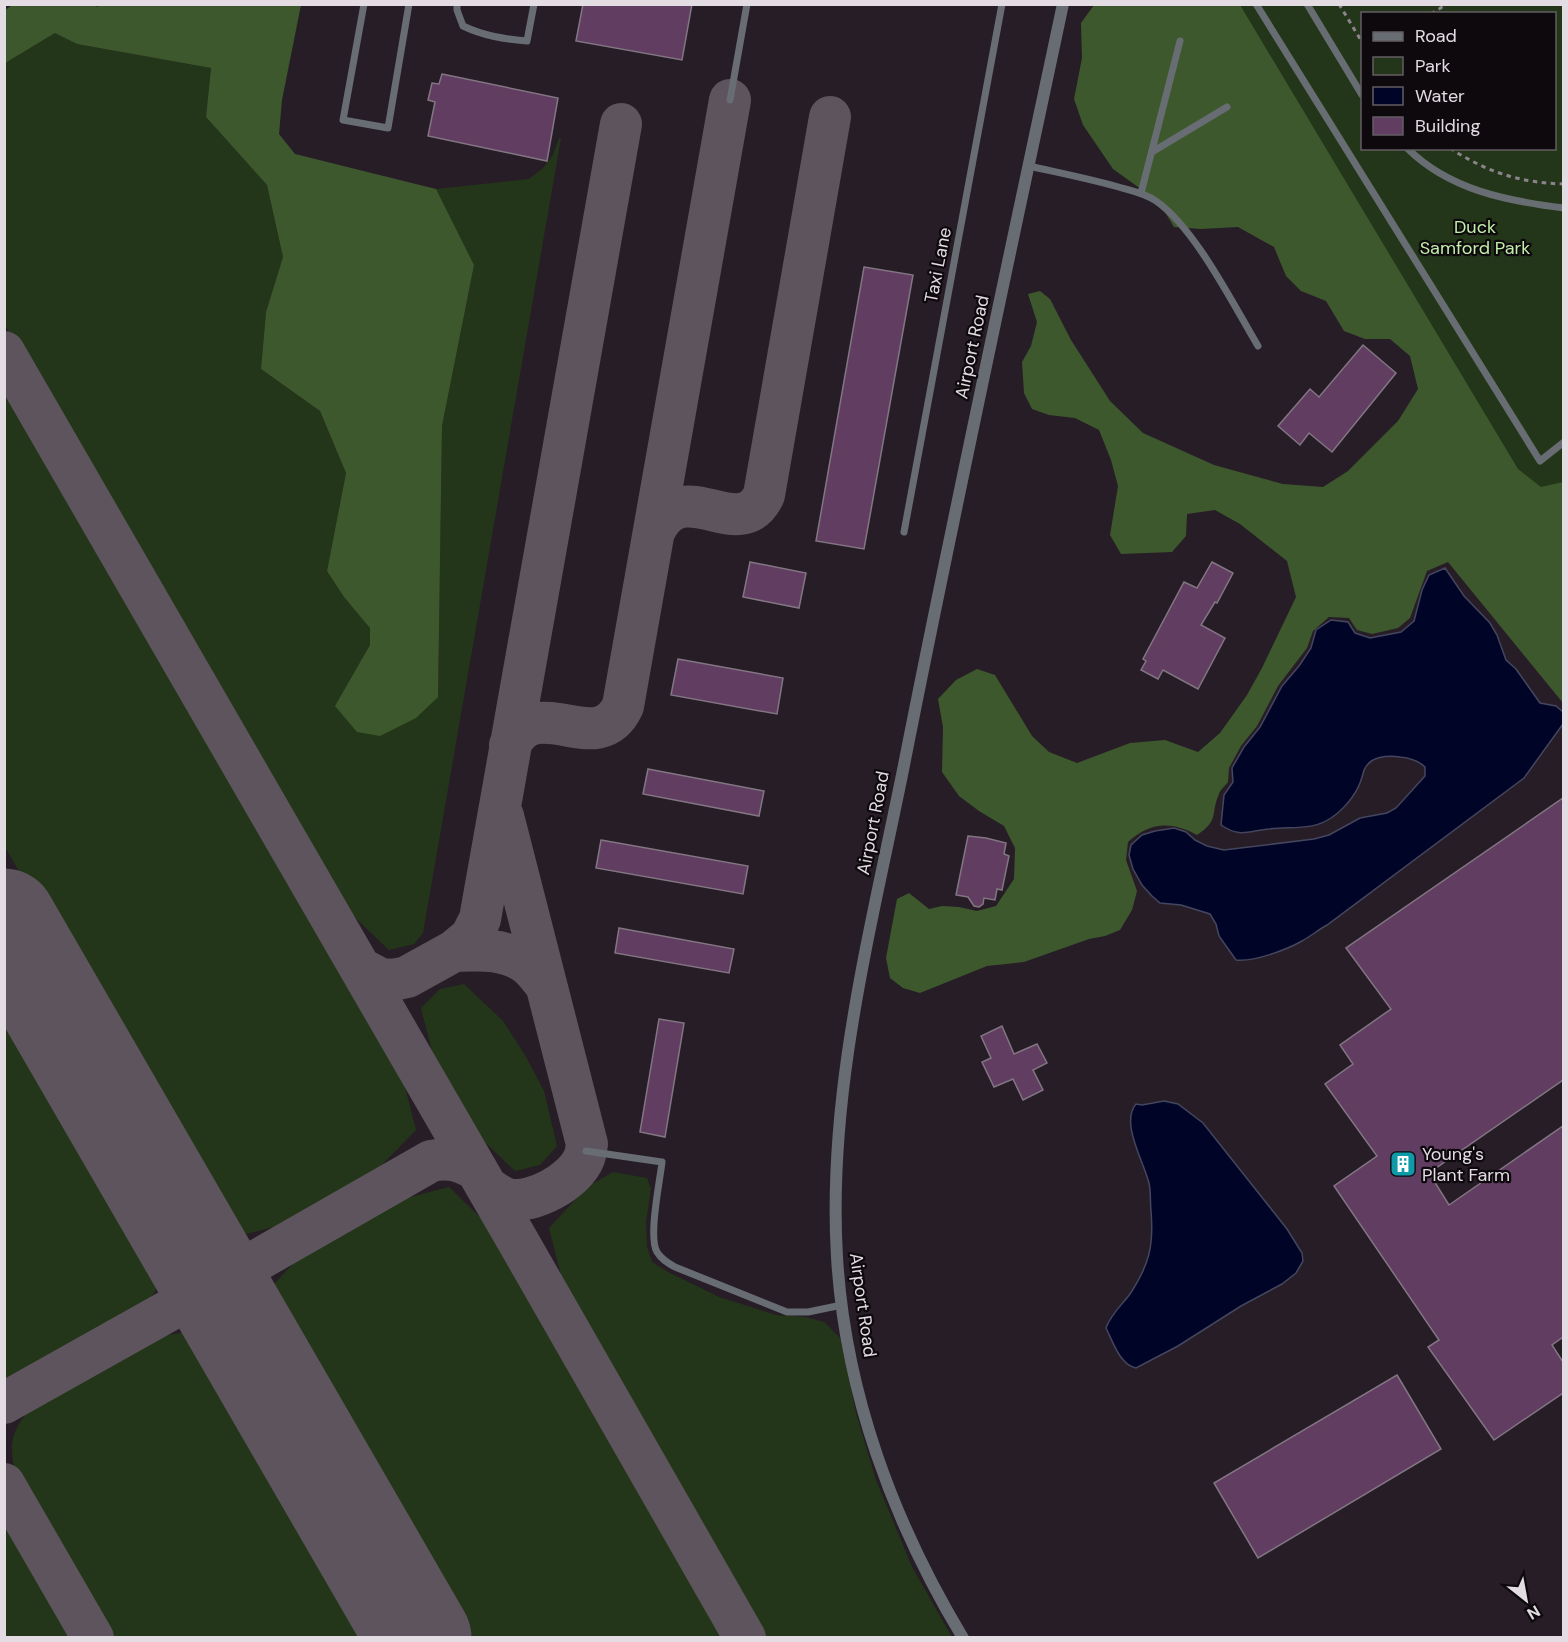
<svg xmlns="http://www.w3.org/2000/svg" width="1568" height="1642" viewBox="0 0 1568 1642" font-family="'DM Sans',sans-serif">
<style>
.green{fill:#243619;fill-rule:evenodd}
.forest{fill:#3e582d}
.water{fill:#000527;stroke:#44465f;stroke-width:1.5}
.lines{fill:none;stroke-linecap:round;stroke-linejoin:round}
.taxiway{stroke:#5d545d;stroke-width:42}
.runway{stroke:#5d545d;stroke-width:105}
.building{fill:#613d61;stroke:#827682;stroke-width:1.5}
.path{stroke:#8c848c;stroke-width:3;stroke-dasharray:4.5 4.5;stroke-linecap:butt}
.lane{stroke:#676d72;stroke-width:7}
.street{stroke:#676d72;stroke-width:12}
.labels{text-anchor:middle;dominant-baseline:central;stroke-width:4.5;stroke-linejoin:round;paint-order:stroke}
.park-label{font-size:18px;fill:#c2efa9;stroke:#0d090d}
.street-label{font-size:18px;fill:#e3dce3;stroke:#0d090d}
.poi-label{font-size:18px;fill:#e3dce3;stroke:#0d090d;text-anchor:start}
</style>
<rect width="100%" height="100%" fill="#271d27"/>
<path class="green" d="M1231,5H1563V556ZM1362,14H1554V148H1362Z
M55,33L77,44L211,68L206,117L267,185L283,257L266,312L261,369L320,411L346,473L327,571L344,597L370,627V645L336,706L438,696L442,426L474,265L436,189L529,179L543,168L553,155L559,138H561L423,933L414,944L389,950L349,912L278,800L5,325L4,63Z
M5,375L345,964L402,1075L416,1130L378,1169L333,1199L282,1225L230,1238L5,847Z
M464,984L503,1021L525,1055L544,1091L557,1146L540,1165L515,1171L475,1133L454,1099L435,1063L421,1008L440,989Z
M4,986L163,1261C163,1280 157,1293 143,1306L10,1382L5,1384Z
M613,1172L647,1178L651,1189L646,1222L647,1247L652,1262L670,1273L719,1297L776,1315L805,1317L824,1322L840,1338L856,1413L876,1480L912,1567L952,1637H760L622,1398L563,1283L549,1228L587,1187Z
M449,1187L489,1226L559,1338L732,1637H461L264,1295L299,1257L347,1225L395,1201Z
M186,1332L209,1342L380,1637H112L14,1467C9,1441 13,1430 29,1410L162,1336Z
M5,1518L73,1637H5Z"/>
<path class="forest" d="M14,4H95L97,7L101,4L301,5L282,100L279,134L295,154L436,189L474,265L442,426L438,697L416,718L380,736L357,732L335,706L370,645V628L344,597L327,571L346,473L320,411L261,369L266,312L283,257L267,185L206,117L211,68L77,44L55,33L5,63V10Z
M1094,5H1240L1518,469L1541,487L1563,482V703L1448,562L1427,571L1410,618L1398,628L1372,634L1357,630L1349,618L1329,617L1313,631L1307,648L1278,686L1257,726L1241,746L1229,768L1228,782C1225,786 1220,790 1219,794C1210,814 1220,820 1197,835C1171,821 1150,822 1128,842L1126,860L1137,891L1132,910L1120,930L1105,936L1089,939L1024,962L987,966L920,993L903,988L890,978L886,958L897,899L909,893L929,909L942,906L959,907L977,911L996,906L1014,879L1015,848L1004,826L979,811L959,796L942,772L943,727L938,699L956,680L977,669L995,675L1032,736L1049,752L1077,763L1130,743L1165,740L1198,752L1220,733L1247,695L1262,668L1296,597L1287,561L1240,524L1215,510L1187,514L1186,536L1172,552L1121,554L1110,535L1118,486L1111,460L1099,430L1075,418L1049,415L1032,409L1024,393L1022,362L1031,346L1037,322L1028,294L1040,291L1050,299L1071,340L1110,401L1143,433L1214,465L1283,484L1323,487L1348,471L1398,421L1418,389L1410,356L1390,339H1365L1344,331L1326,301L1301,291L1286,276L1274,247L1238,227L1201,229L1174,227L1159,202L1113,169L1083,125L1074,99L1082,58L1081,23Z"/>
<path class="water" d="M1445,568L1464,596L1490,623L1497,635L1506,660L1516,669L1540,703L1556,706L1563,712V724L1524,778L1327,925C1318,930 1311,936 1302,941C1286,950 1254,962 1236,960L1219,936L1216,924L1210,914L1181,905L1160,903L1152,896L1142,885L1133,869L1129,855L1131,845L1142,835L1155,831L1174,828L1186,832L1195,840L1207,846L1224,850L1314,839L1329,835L1360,818L1387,813L1396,808L1425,776V767C1418,760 1410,758 1400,757C1388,755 1370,756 1364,770C1363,774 1362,778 1360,783C1355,796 1343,810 1331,818C1312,831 1291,826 1269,829C1248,831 1240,838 1221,825L1224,795L1233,782L1232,768L1244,747L1260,727L1282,686L1299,666L1311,648L1316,630L1331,620L1348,622L1355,633L1370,638L1401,632L1414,621L1422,590L1429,575Z
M1164,1101L1178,1104L1203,1123L1287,1229L1302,1253L1303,1261L1296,1273L1282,1284L1241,1306L1178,1346L1136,1368C1120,1365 1113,1342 1106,1328C1111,1314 1121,1306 1130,1294C1149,1265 1154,1246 1151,1211C1150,1202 1151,1192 1149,1183C1144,1162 1120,1123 1136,1104L1142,1105Z"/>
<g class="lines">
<path class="taxiway" d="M4,352L519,1243L745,1638
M654,532C682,470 739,547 764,495L830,117
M510,745C537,690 597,761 623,706L730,100
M454,951C480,950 505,948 527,964C534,969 540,978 546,985
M360,968L381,979L393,980L407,977L454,951L471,937L480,919L621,124
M487,1187C494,1192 500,1197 508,1199C532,1205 575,1181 584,1158C586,1154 586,1149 587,1144L503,816
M193,1246C211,1263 227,1267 251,1264L431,1161C449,1157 461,1161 477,1170
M177,1306C208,1305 219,1309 241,1331
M4,1403L177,1306C192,1286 196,1270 193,1246
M4,1484L93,1638"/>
<path class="runway" d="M4,921L419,1638"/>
</g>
<path class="building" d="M583,4H692L682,60L576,41Z
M442,74L558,98L547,161L428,136L435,102L428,100L432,83L439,84Z
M864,267L913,275L864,549L816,541Z
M1363,345L1396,373L1332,452L1309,433L1300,445L1278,426L1310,389L1319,397Z
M750,562L806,573L799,608L743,597Z
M1212,562L1233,573L1217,603L1215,602L1201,625L1225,638L1198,689L1163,670L1158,679L1141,670L1146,661L1143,659L1184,582L1197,588Z
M678,659L783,678L777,714L671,695Z
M648,769L764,791L759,816L643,794Z
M1563,798V1080L1429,1173L1449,1205L1563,1126V1337L1552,1345L1563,1362V1393L1494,1440L1428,1347L1439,1340L1334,1186L1377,1156L1325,1084L1353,1064L1340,1045L1391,1009L1346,948Z
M968,836L986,838L1006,843L1004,854L1009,856L1002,890L997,889L995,900L984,898L983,904L979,907L974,906L968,897L956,895Z
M601,840L748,866L743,894L596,868Z
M619,928L734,949L729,973L615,953Z
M659,1019L684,1023L665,1137L640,1132Z
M1002,1026L1014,1054L1037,1044L1047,1063L1033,1070L1043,1090L1023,1100L1013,1079L994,1087L982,1062L991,1058L981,1036Z
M1397,1375L1441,1449L1258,1558L1214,1483Z"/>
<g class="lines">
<path class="path" d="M1339,4L1362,42
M1431,14L1447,4
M1450,148C1486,172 1521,183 1564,184"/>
<path class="lane" d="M364,4L343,120L388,128L409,4
M457,4V10L463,26C484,36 504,39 527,41L534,4
M1256,4L1540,461L1564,442
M1307,4L1362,95
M730,100L747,4
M1407,148C1449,190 1507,201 1564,208
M1152,152L1227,107
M1029,166C1060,173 1091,179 1122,188C1133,191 1146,194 1156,201C1195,228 1233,304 1258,346
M1141,193L1180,41
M904,532L1002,4
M586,1151L662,1162C660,1181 648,1237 657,1252C661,1259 668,1263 675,1267L787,1312H808L842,1305"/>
<path class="street" d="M963,1638C893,1522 845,1392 837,1257C827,1092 872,925 904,765C954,511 1009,258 1063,4"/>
</g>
<defs>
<g id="building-square" transform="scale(1.35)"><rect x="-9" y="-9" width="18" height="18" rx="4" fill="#0f9aa8" stroke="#0d090d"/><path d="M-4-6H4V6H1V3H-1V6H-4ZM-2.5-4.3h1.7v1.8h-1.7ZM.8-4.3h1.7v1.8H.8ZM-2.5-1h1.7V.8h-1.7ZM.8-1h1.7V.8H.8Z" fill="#fff"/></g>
</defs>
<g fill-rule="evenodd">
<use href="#building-square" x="1403" y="1164"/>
</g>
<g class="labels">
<g class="park-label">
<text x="1475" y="227">Duck<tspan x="1475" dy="21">Samford Park</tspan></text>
</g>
<g class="street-label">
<text transform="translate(938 265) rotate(-79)">Taxi Lane</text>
<text transform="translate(972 347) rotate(-78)">Airport Road</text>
<text transform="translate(873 823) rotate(-79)">Airport Road</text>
<text transform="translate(863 1305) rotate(82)">Airport Road</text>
</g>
<g class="poi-label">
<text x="1422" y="1154">Young's<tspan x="1422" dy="21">Plant Farm</tspan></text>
</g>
</g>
<rect width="1568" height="1642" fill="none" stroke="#e3dce3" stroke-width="12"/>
<rect x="1361" y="12" width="195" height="138" fill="#0d090d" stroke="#635d63" stroke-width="1.5"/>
<rect x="1373" y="32" width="30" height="9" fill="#676d72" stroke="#635d63" stroke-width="1.5"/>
<text x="1415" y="42" font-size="18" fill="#e3dce3">Road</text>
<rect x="1373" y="57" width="30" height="18" fill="#243619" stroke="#635d63" stroke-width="1.5"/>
<text x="1415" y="72" font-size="18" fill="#e3dce3">Park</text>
<rect x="1373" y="87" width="30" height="18" fill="#000527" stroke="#635d63" stroke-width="1.5"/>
<text x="1415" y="102" font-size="18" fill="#e3dce3">Water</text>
<rect x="1373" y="117" width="30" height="18" fill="#613d61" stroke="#635d63" stroke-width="1.5"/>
<text x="1415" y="132" font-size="18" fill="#e3dce3">Building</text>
<g transform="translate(1526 1600) rotate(149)" stroke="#0d090d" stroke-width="4.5" paint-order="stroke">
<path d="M0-4.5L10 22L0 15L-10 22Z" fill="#e3dce3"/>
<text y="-9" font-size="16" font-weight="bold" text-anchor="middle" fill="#e3dce3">N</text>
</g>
</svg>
